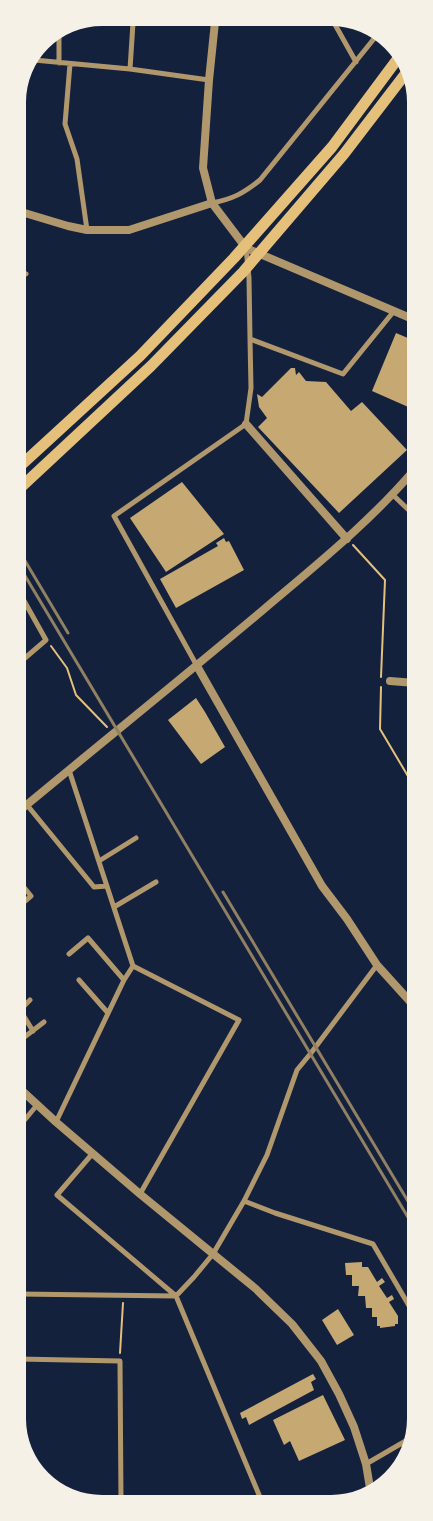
<svg xmlns="http://www.w3.org/2000/svg" width="433" height="1521" viewBox="0 0 433 1521" font-family="Spectral,serif">
<style>
.building{fill:#c6a872}
.lines{fill:none;stroke-linecap:round;stroke-linejoin:round}
.path{stroke:#e5c07b;stroke-width:2}
.minor{stroke:#b1986c;stroke-width:5}
.tertiary{stroke:#b1986c;stroke-width:8}
.motorway{stroke:#e5c07b;stroke-width:11}
.rail{stroke:#918062;stroke-width:3}
</style>
<rect width="100%" height="100%" fill="#14213d"/>
<path class="building" d="M396,333L415,341V410L372,391Z
M291,368H295L296,375L299,372L306,381L326,382L351,411L362,402L407,450L339,513L258,427L267,418L259,407L257,394L262,397Z
M182,482L224,534L166,572L130,518Z
M224,538L226,542L229,541L244,570L176,608L160,579L218,546L216,543Z
M196,698L205,712L225,747L201,764L168,720Z
M362,1262V1267H368L377,1282L382,1278L385,1282L379,1286L387,1298L392,1295L394,1299L389,1302L398,1316V1324H395V1326L380,1328V1326H377V1317H372V1308H366L365,1296H358L359,1286H352V1275H346L345,1263Z
M338,1309L354,1335L337,1345L322,1320Z
M313,1374L316,1379L311,1382L314,1390L249,1425L246,1417L242,1419L240,1413Z
M323,1395L345,1440L299,1461L290,1441L284,1445L273,1420Z"/>
<g class="lines">
<path class="path" d="M353,545L385,580L381,677
M51,646L67,668L76,695L107,727
M381,687L380,729L415,788
M120,1353L123,1303"/>
<path class="minor" d="M333,21L356,62
M34,60L130,69L209,80
M59,63V31
M70,64L65,124L77,159L87,230
M130,69L133,23
M212,203C233,199 244,193 260,180L377,35
M246,248L249,278L250,339
M18,270L26,274
M18,362L22,370L18,373
M393,495L415,516
M18,590L46,640L18,664
M197,666L114,516L246,424L251,388L250,339L343,374L394,311
M27,805L94,887L107,886
M99,861L136,838
M18,880L31,896L18,907
M114,907L156,882
M69,954L88,938L124,980
M133,966L239,1020L140,1194
M79,980L108,1013
M30,1000L20,1010L33,1031
M18,1042L44,1022
M56,1122L124,980L133,966L69,770
M18,1128L37,1105
M93,1153L57,1195L176,1296L262,1502
M244,1201L275,1213L373,1244L415,1316
M18,1294L176,1296L194,1277L213,1254L244,1201L267,1155L297,1070L311,1053L377,965
M18,1359L120,1361L121,1502
M366,1464L409,1439"/>
<path class="tertiary" d="M215,22L209,80L203,168L212,203L246,248L415,320
M18,211L68,226L87,230H129L212,203
M246,424L347,539
M197,666L322,886L347,919L377,965L415,1007
M390,681L415,683
M18,812C99,745 182,678 263,610C316,565 370,522 415,469
M18,1087L56,1122L140,1194L256,1289L292,1324L321,1361L339,1394L354,1427L366,1464L370,1488"/>
<path class="motorway" d="M18,468L140,356L234,258L332,147L399,57
M18,490L151,366L243,272L344,154L406,73"/>
<path class="rail" d="M18,549L68,633
M18,564L415,1229
M223,892L415,1213"/>
</g>
<path d="M0 0H433V1521H0ZM102 26H331A76 76 0 0 1 407 102V1419A76 76 0 0 1 331 1495H102A76 76 0 0 1 26 1419V102A76 76 0 0 1 102 26Z" fill="#f6f1e7" fill-rule="evenodd"/>
</svg>
